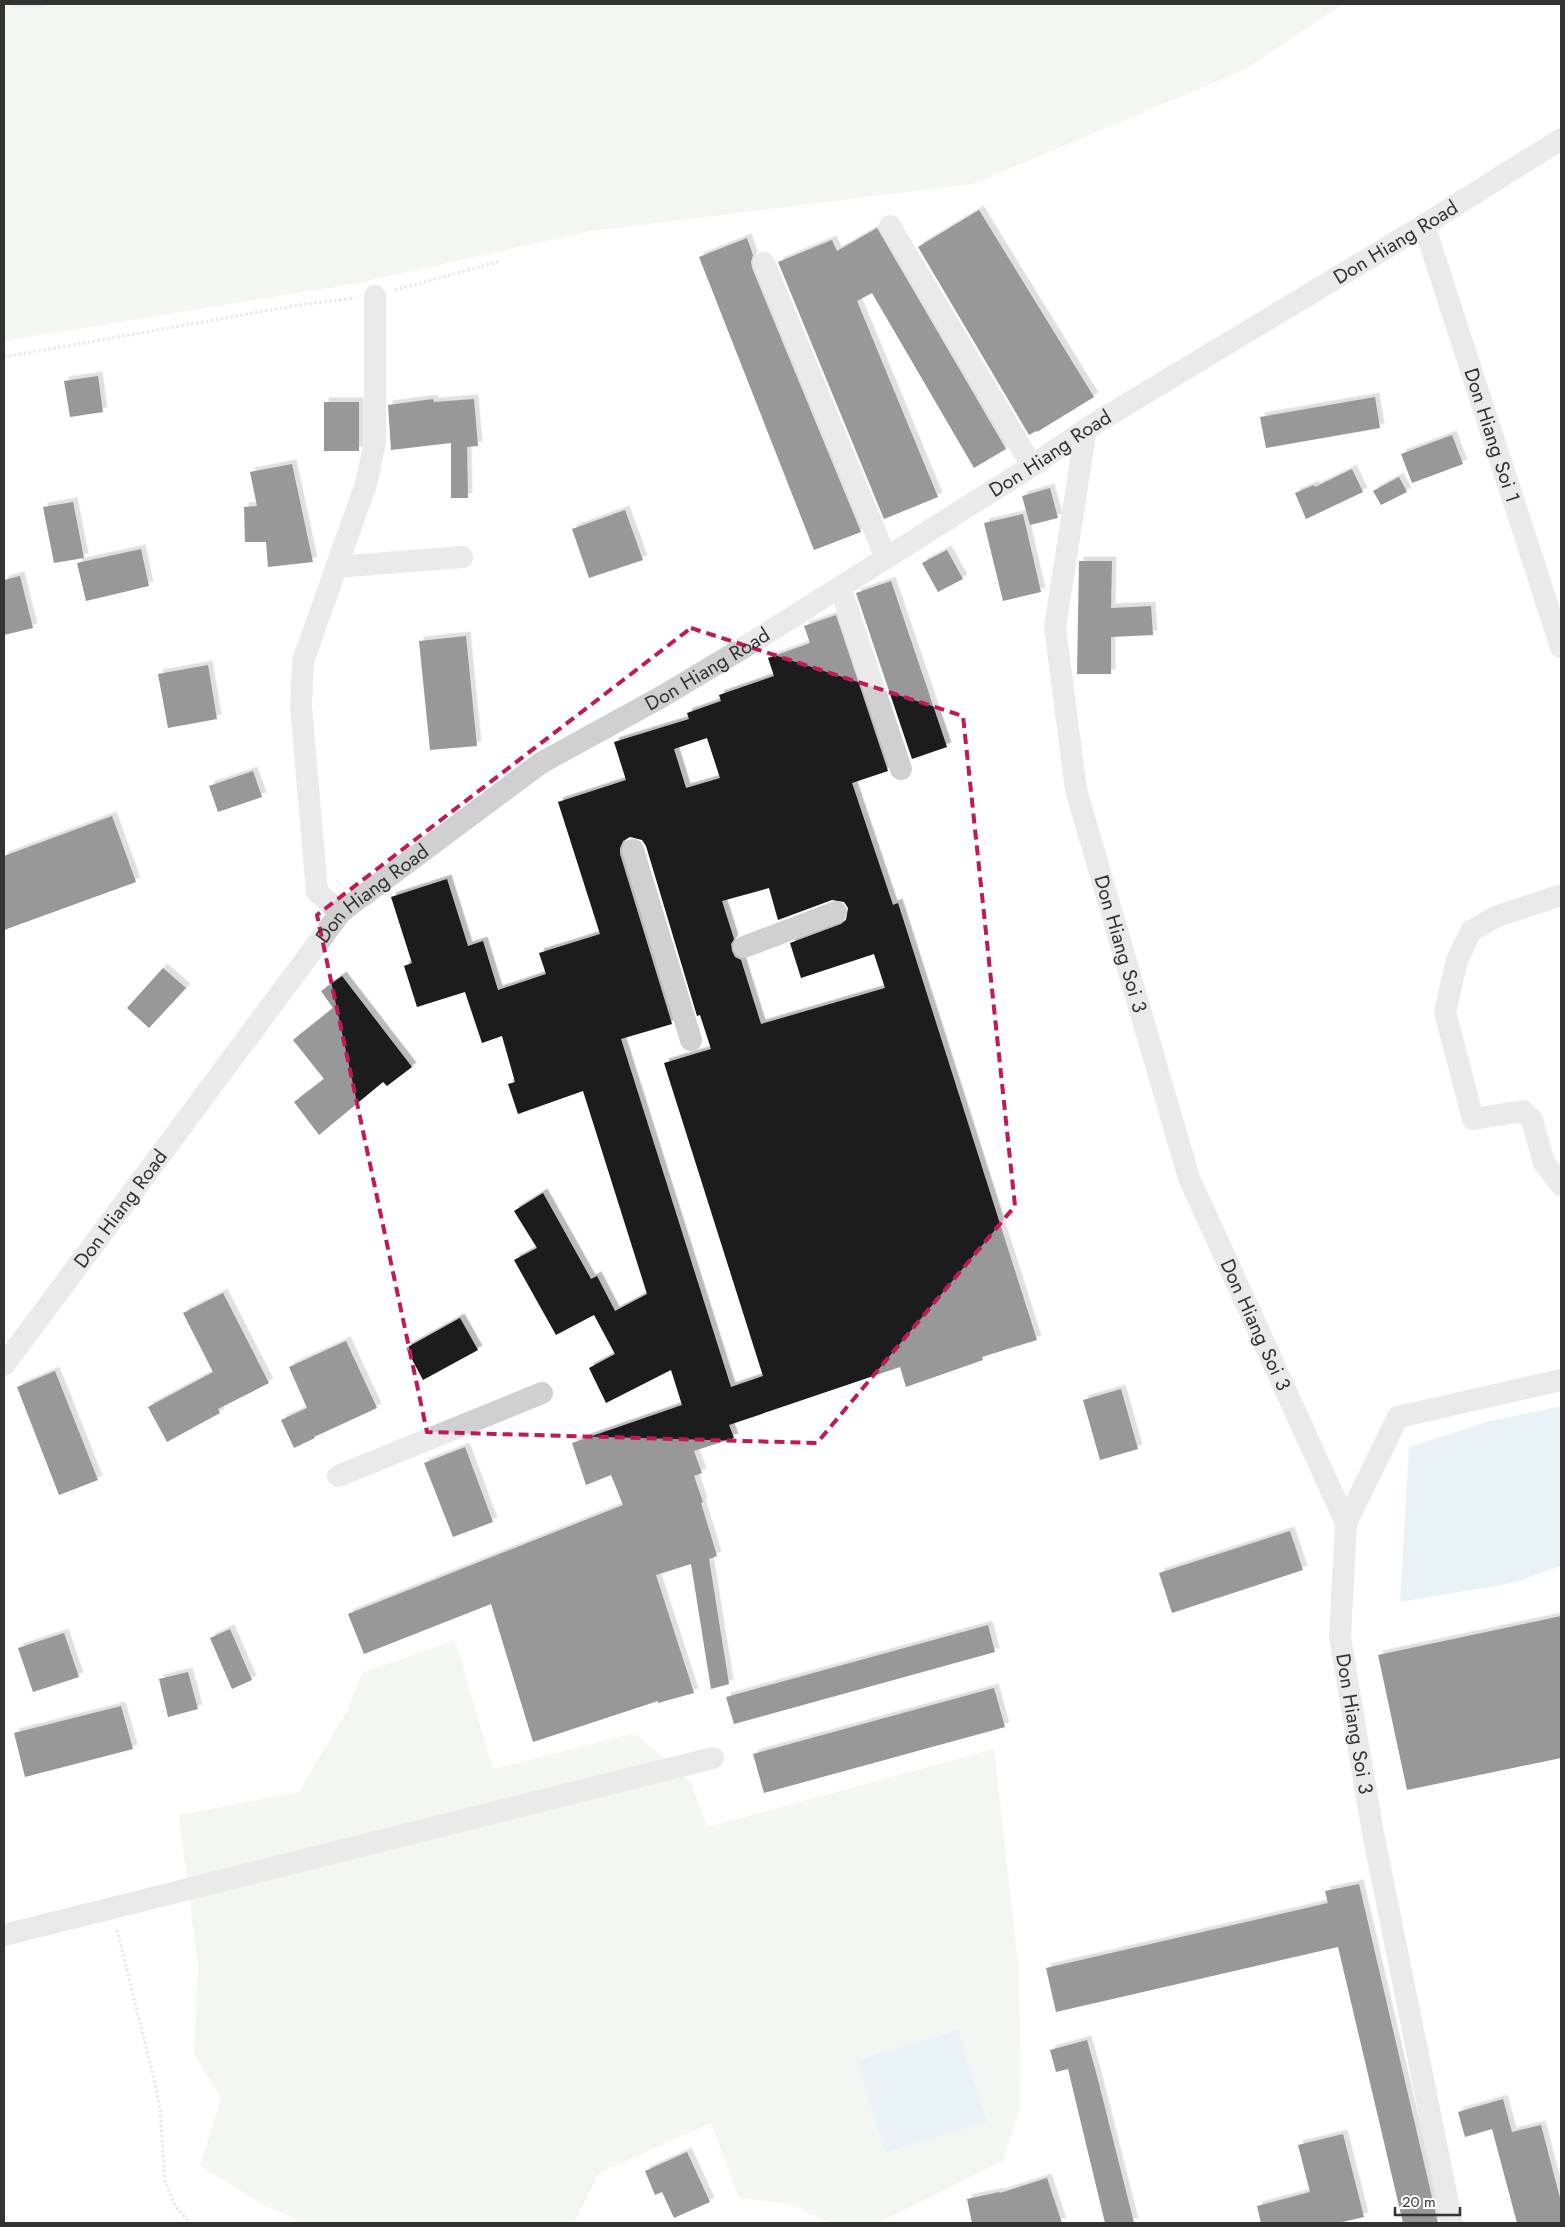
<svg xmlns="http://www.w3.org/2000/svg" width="1565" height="2227" viewBox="0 0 1565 2227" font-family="Jost,sans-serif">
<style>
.green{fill:#e6ecdf}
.water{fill:#cfe2ee}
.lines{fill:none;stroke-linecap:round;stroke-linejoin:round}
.stream{stroke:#cfe2ee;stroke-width:6}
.building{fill:#1a1a1a;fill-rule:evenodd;filter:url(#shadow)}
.path{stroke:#cdcdcd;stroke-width:3;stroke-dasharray:2.5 2.5;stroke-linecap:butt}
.minor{stroke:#d0d0d0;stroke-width:22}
.marked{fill:none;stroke:#c2185b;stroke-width:4;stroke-dasharray:10 6;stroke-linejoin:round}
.labels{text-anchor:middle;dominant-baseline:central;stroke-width:5;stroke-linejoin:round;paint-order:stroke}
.street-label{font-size:20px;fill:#333;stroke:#fff}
</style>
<defs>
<filter id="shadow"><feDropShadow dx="4.5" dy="-4.5" stdDeviation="0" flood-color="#0004"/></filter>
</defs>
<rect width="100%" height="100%" fill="#fff"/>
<path class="green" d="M4,4H1343L1246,69L973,184L591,231L358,283L4,341Z
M455,1640L493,1769L635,1733L691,1783L708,1827L994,1749L1019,1970L1020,2109L1003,2161L878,2223H830L787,2203L739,2198L711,2123L599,2173L574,2223H296V2219L267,2207L200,2166L221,2098L194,2054L198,1966L179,1815L299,1792L348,1709L362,1673Z"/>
<path class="water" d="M1561,1406V1566L1513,1583L1400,1602L1409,1447L1486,1422Z
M958,2030L987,2121L886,2153L857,2061Z"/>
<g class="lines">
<path class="stream" d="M15,4H41"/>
</g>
<path class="building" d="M979,210L1094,397L1037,432L1036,431L1029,435L918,247Z
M877,228L1006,449L974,468L872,293L857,301L938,497L884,519L778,262L832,240L837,251Z
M747,238L753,255L751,262L752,268L861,532L814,550L699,257Z
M98,376L103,412L70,417L64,381Z
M1375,397L1380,428L1266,448L1260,417Z
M433,399L434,402L474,399L478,446L467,447L468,498H451V443L391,450L388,405Z
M324,402H359V451H324Z
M1452,435L1463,464L1412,483L1401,454Z
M292,464L313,562L268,567L266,542H245L244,507L257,506L250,472Z
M1352,469L1363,492L1306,519L1295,493L1314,485L1315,487Z
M1399,477L1407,492L1381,505L1373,491Z
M1050,488L1058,518L1030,525L1022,496Z
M73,502L84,558L54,563L43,507Z
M625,510L643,560L589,578L572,529Z
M1023,514L1041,592L1003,601L984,523Z
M141,549L149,586L86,601L77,563Z
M947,550L963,579L938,592L922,563Z
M1079,561H1112L1111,608L1151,606L1153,635L1111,637V674H1077Z
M20,576L33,628L4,635V580Z
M891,581L947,747L912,759L856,593Z
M836,615L888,771L852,783L893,905L898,903L1037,1340L982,1357L983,1360L906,1387L900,1367L729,1425L734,1438L694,1451L702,1473L694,1476L703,1502L701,1503L717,1556L709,1559L729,1684L711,1689L691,1564L656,1575L694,1693L658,1703V1701L533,1742L491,1604L364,1654L348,1614L623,1505L611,1475L586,1485L572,1443L682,1405L671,1370L606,1403L589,1368L615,1354L594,1315L556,1335L514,1260L537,1248L514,1211L543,1193L591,1279L597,1276L615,1311L647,1294L583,1091L518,1114L508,1084L515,1082L502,1036L482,1043L465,992L417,1007L404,966L412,963L391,897L447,879L468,946L483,941L498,990L546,974L539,953L600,934L558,802L626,780L614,742L689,719L687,713L721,701L719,695L774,676L768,658L810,643L804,626ZM707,738L720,778L686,788L674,749ZM630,837L642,840L646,846L697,1016L700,1015L711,1049L664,1063L763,1376L731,1387L621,1039L672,1024L620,854V848L623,841ZM769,888L778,920L832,900L844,902L848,908L846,920L841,924L790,943L801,978L874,954L885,988L761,1024L741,960L735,957L732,951L731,944L734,939L722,901Z
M466,636L477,746L430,750L419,641Z
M208,665L217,719L168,728L158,674Z
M253,771L262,797L218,812L209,786Z
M112,816L136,882L4,930V856Z
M163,968L186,988L149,1028L127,1008Z
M342,976L412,1067L387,1086L383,1082L319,1135L294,1102L324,1079L293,1040L333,1008L321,991Z
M223,1293L269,1383L218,1409L220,1413L167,1442L148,1407L213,1372L183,1313Z
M460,1318L478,1350L423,1380L406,1348Z
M346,1341L377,1408L314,1437L315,1438L294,1448L281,1420L307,1408L289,1367Z
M55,1371L98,1480L59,1495L17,1387Z
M1121,1389L1138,1449L1100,1460L1083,1400Z
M465,1447L493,1522L453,1537L424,1463Z
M1290,1531L1303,1570L1172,1613L1159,1573Z
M1561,1616V1758L1407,1790L1378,1655Z
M988,1625L995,1652L734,1724L726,1697Z
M230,1629L252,1680L232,1689L210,1638Z
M64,1633L79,1677L33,1692L18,1648Z
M188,1672L198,1709L168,1717L159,1679Z
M994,1688L1005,1727L764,1793L753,1754Z
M121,1706L133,1749L25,1777L14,1733Z
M1359,1884L1438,2223H1403L1338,1947L1056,2012L1046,1968L1328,1903L1325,1891Z
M1087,2040L1097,2076L1134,2223H1105L1068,2069L1056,2072L1050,2050Z
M1503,2099L1512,2132L1541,2125L1561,2202V2223H1517L1492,2129L1465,2137L1458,2112Z
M1343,2134L1364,2217L1338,2223H1261L1257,2206L1310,2192L1298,2145Z
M687,2152L710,2202L674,2218L662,2192L655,2195L645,2171Z
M1047,2178L1062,2223H972L967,2199L999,2192L1000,2193Z"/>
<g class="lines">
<path class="path" d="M395,290L501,261
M4,357L299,305L355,298
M117,1930L155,2083L160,2110L165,2181L175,2206L190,2223"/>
<g class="minor">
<path id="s1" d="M1424,225L1561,647"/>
<path d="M890,226L1032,466"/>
<path d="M764,263L886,558"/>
<path id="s2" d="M1086,429L1055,627L1076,790L1189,1178L1346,1523L1340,1637L1373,1833L1452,2223"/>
<path d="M336,567L462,557"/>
<path d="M840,587L901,769"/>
<path d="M633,850L691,1040"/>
<path d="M1561,895L1495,917L1471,931L1457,960L1445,1012L1473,1119L1523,1111L1532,1120L1544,1163L1561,1185"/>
<path d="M341,912L317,892L301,706L303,661L366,484L375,442V296"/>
<path d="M744,947L836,912"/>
<path id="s3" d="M4,1365L341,912L541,763L663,696L748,645L1032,466L1086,429L1424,225L1561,139"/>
<path d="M338,1476L542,1393"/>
<path d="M1346,1523L1398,1417L1561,1380"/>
<path d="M4,1935L713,1758"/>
</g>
</g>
<path d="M0 0H1565V2227H0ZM691,628L963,716L1015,1206L817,1443L427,1432L317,915Z" fill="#fff" fill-opacity=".55" fill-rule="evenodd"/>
<path class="marked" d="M691,628L963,716L1015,1206L817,1443L427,1432L317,915Z"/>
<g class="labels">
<g class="street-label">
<text stroke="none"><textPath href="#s3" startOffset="1815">Don Hiang Road</textPath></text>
<text stroke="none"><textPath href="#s1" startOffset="221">Don Hiang Soi 1</textPath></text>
<text stroke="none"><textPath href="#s3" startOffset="1410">Don Hiang Road</textPath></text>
<text stroke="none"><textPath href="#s3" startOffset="1005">Don Hiang Road</textPath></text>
<text stroke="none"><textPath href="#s3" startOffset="600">Don Hiang Road</textPath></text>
<text stroke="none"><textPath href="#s2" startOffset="525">Don Hiang Soi 3</textPath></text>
<text stroke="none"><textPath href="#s3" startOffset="195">Don Hiang Road</textPath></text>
<text stroke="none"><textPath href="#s2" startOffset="930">Don Hiang Soi 3</textPath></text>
<text stroke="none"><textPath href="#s2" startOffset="1350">Don Hiang Soi 3</textPath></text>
</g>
</g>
<rect width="1565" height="2227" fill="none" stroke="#333333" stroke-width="10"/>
<path d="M1395 2207v8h65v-8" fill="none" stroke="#333333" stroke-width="2.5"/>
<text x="1402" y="2207" font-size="15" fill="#333333" stroke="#ffffff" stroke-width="4" paint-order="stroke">20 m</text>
</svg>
